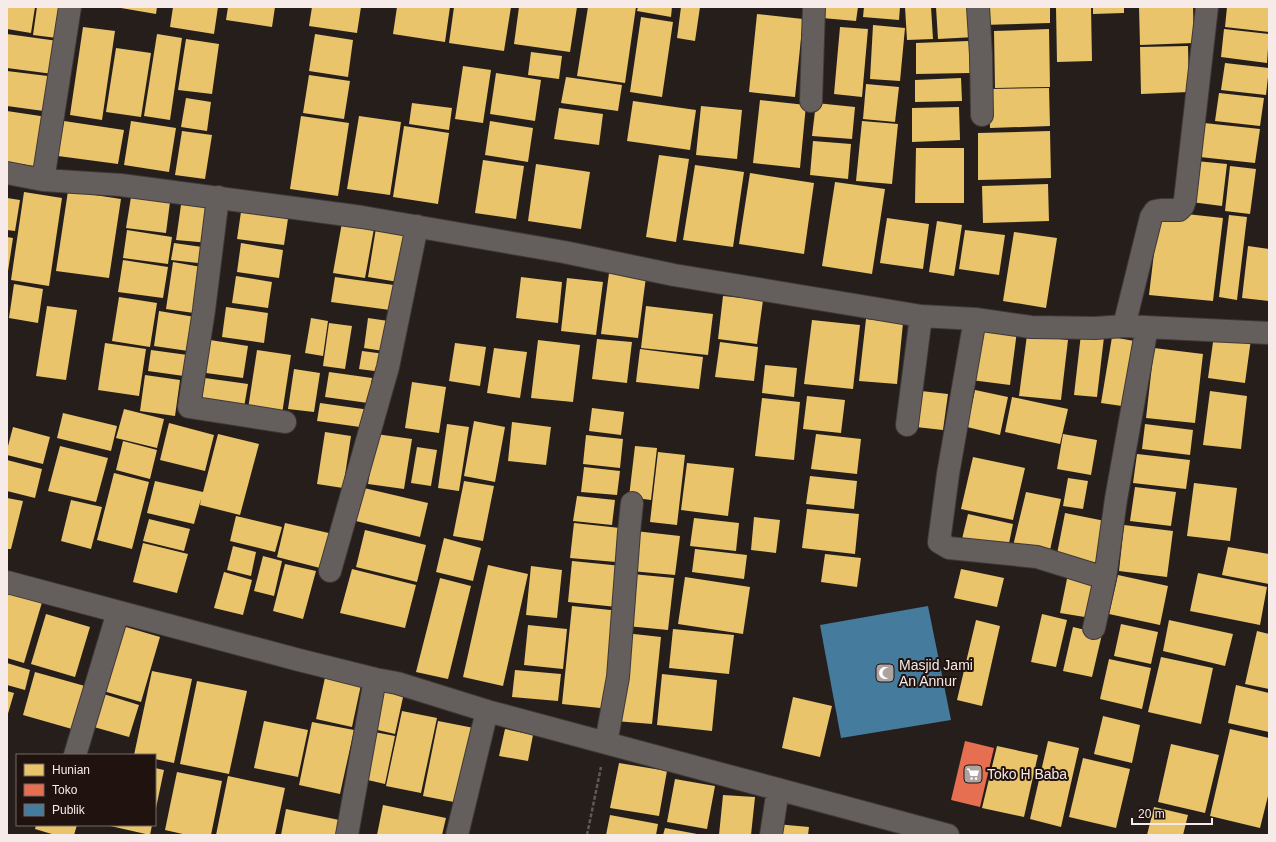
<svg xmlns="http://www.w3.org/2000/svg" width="1276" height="842" viewBox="0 0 1276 842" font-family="Helvetica,sans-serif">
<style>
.homes{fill:#e9c46a}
.shops{fill:#e76f51}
.public{fill:#457b9d}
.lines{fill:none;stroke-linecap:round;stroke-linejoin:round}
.street-casing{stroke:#403938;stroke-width:24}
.path{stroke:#605a57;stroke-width:2.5;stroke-dasharray:4 2;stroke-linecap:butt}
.street{stroke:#645e5c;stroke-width:22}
.labels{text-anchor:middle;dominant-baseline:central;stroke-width:4;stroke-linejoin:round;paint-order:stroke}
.poi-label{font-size:14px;fill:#f6ebe8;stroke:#20120e;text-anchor:start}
</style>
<rect width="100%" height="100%" fill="#261e1b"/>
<path class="homes" d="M7,7H35L31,33L7,29Z
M37,7H61L57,38L33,35Z
M121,7H157L156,14L121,8Z
M173,7H218L214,34L170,27Z
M228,7H275L272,27L226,20Z
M312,7H361L357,33L309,26Z
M397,7H450L445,42L393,34Z
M454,7H511L504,51L449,43Z
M519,7H577L570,52L514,44Z
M588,7H636L625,83L577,76Z
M638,7H672L671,17L637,11Z
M681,7H700L695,41L677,38Z
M823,7H858L856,21L822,18Z
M864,7H900L899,20L863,17Z
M905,7H931L933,39L907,40Z
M936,7H973L975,37L938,39Z
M982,7H1050V23L982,25Z
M1056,7H1091L1092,61L1057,62Z
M1093,7H1124V13L1093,14Z
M1139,7H1193L1194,43L1140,45Z
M1227,7H1269V32L1225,27Z
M757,14L803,19L795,97L749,92Z
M641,17L673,22L662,97L630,92Z
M873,25L905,28L900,81L870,79Z
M83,27L115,31L102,120L70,115Z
M840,27L868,29L862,97L834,94Z
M1049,29L1050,87L995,88L994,31Z
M1224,29L1269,34L1267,63L1221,57Z
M7,34L58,41L53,74L7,68Z
M157,34L182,38L170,120L144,116Z
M315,34L353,40L348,77L309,71Z
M186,39L219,44L212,94L178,90Z
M969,41L970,73L916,74V43Z
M1188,46L1189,92L1141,94L1140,47Z
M116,48L151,53L141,117L106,112Z
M531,52L562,56L559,79L528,75Z
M1225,63L1269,68L1266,95L1221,90Z
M463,66L491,70L483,123L455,119Z
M7,71L56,77L51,112L7,106Z
M496,73L541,80L535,121L490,114Z
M309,75L350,81L344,119L303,113Z
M566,77L622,85L618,111L561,103Z
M961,78L962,101L915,102V80Z
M866,84L899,87L895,122L863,119Z
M1049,88L1050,126L990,128L989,89Z
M1219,93L1264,98L1260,126L1215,121Z
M186,98L211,102L207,131L181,127Z
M760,100L806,105L800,168L753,163Z
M633,101L696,110L690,150L627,141Z
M412,103L452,108L449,130L409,124Z
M816,103L855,107L852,139L812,136Z
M701,106L742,110L737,159L696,155Z
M959,107L960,140L912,142V108Z
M559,108L603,114L599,145L554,139Z
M7,111L47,117L40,167L7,162Z
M301,116L349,123L338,196L290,189Z
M359,116L401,122L390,195L347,189Z
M64,121L124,130L118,164L58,156Z
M131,121L176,128L169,172L124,165Z
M490,121L533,128L528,162L485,155Z
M862,121L898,124L892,184L856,181Z
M1204,123L1260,129L1255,163L1200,157Z
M404,126L449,133L438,204L393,197Z
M182,131L212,135L205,179L175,175Z
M1050,131L1051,178L978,180V133Z
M813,141L851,144L848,179L810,175Z
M916,148H964V203H915Z
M659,155L689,159L676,242L646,237Z
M483,160L524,166L516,219L475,213Z
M1196,161L1227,164L1222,206L1191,202Z
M536,164L590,172L581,229L528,221Z
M695,165L744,172L733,247L683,240Z
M1230,166L1256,169L1250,214L1225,211Z
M750,173L814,183L804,254L739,244Z
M835,182L885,189L872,274L822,266Z
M1048,184L1049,221L983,223L982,186Z
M68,191L121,199L109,278L56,271Z
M24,192L62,198L49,286L11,280Z
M131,197L170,202L166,233L126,228Z
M7,198L20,200L15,231L7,230Z
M182,198L216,203L210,243L176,240Z
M242,205L289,212L284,245L237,239Z
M1159,211L1223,218L1213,301L1149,295Z
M1229,215L1247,217L1237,300L1219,297Z
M343,217L375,223L365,278L333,273Z
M887,218L929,224L923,269L880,263Z
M937,221L962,225L954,276L929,272Z
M377,222L407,227L398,282L368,277Z
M127,230L172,237L168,264L123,258Z
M965,230L1005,235L999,275L959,269Z
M1014,232L1057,238L1046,308L1003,301Z
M7,237L13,238L8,271H7Z
M174,243L209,248L207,264L171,260Z
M241,243L283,250L279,278L237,272Z
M1248,246L1269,249V301L1242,298Z
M123,260L168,267L163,298L118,292Z
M173,262L207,268L201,314L166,309Z
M609,273L646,277L638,338L601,334Z
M236,276L272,282L268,308L232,303Z
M335,277L394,285L390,310L331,302Z
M521,277L562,282L558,323L516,318Z
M567,278L603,282L596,335L561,331Z
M14,284L43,289L38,323L9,318Z
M723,296L763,300L757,344L718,339Z
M119,297L157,303L150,347L112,341Z
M47,306L77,310L66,380L36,376Z
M646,306L713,314L708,355L641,348Z
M226,307L268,313L264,343L222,337Z
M159,311L201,318L195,352L154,346Z
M311,318L328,321L323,356L305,353Z
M368,318L395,322L390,352L364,348Z
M866,319L903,323L897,384L859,381Z
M812,320L860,325L853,389L804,384Z
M329,323L352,326L345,369L323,366Z
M977,327L1017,331L1010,385L971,380Z
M1081,334L1104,337L1097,397L1074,395Z
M1027,335L1068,340L1061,400L1019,396Z
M1214,335L1251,339L1245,383L1208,378Z
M1112,337L1140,342L1129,407L1101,403Z
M597,339L632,342L627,383L592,379Z
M210,340L248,346L243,378L206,373Z
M538,340L580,345L573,402L531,398Z
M720,342L758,347L754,381L715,377Z
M105,343L146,349L139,396L98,390Z
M455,343L486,347L480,386L449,381Z
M494,348L527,352L520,398L487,393Z
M1154,348L1203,354L1195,423L1146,418Z
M640,349L703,357L699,389L636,382Z
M151,350L195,356L191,377L148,371Z
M257,350L291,355L282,414L248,409Z
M362,351L385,354L382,372L359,369Z
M765,365L797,368L794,397L762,393Z
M294,369L320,373L314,412L288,409Z
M329,372L372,378L368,403L325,397Z
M145,375L180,380L175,416L140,411Z
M205,378L248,384L243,413L201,406Z
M412,382L446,387L439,433L405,428Z
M975,390L1008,397L1000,435L967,427Z
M921,391L948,394L943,430L916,427Z
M1210,391L1247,396L1241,449L1203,445Z
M807,396L845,400L841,433L803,429Z
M1012,397L1068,409L1060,444L1005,432Z
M762,398L800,402L794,460L755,456Z
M320,403L370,410L367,428L317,421Z
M592,408L624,412L621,435L589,431Z
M124,409L164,419L157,448L116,438Z
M63,413L117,426L111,451L57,438Z
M474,421L505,427L495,482L464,476Z
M512,422L551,427L546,465L508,461Z
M169,423L214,435L205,471L160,460Z
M447,424L469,427L459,491L438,488Z
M1145,424L1193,430L1190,455L1142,449Z
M13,427L50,437L43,464L7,455V450Z
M325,432L351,436L343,488L317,484Z
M218,434L259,444L240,515L200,505L201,499L194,524L147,513L155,481L203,492Z
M376,434L412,439L404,489L368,484Z
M816,434L861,439L857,474L811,469Z
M1063,434L1097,440L1091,475L1057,469Z
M586,435L623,439L620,468L583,464Z
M123,441L157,450L150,479L116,470Z
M60,446L108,458L96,502L48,491Z
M635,446L657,448L651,500L629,497Z
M417,447L437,450L431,486L411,483Z
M658,452L685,455L677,525L650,522Z
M1137,454L1190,460L1186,489L1133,483Z
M973,457L1025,468L1013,520L961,509Z
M7,460L42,469L35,498L7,491Z
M687,463L734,468L728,516L681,510Z
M584,467L620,471L617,495L581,492Z
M114,473L149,482L132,549L97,540Z
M810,476L857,481L854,509L806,504Z
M1068,478L1088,481L1083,509L1063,506Z
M464,481L494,486L483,541L453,536Z
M1194,483L1237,488L1230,541L1187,536Z
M1135,487L1176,492L1171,526L1130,521Z
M364,488L428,503L420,537L356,521Z
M1026,492L1061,499L1049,555L1013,546Z
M577,496L615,500L612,525L573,521Z
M7,498L23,501L11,549H7Z
M71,500L102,507L91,549L61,541Z
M807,509L859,514L855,554L802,548Z
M1065,513L1110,522L1102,564L1057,554Z
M968,514L1013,524L1008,548L962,539Z
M236,516L282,527L275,552L230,541Z
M754,517L780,520L776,553L751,550Z
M694,518L739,523L736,551L690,546Z
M149,519L190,529L184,551L143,541Z
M285,523L333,534L324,569L277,557Z
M574,523L620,528L616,562L570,558Z
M1124,525L1173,531L1167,577L1119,571Z
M365,530L426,545L417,582L356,567Z
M635,531L680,536L675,575L631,571Z
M444,538L481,548L473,581L436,572Z
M143,543L188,554L177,593L133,582Z
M233,546L256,552L251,576L227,570Z
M1228,547L1269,554V584L1222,575Z
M695,549L747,555L744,579L692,572Z
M825,554L861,558L857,587L821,582Z
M263,556L282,561L274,596L254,591Z
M572,561L622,566L617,607L568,602Z
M285,564L316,571L303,619L273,611Z
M488,565L528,574L503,686L463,677Z
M531,566L562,570L557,618L526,615Z
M352,569L416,585L405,628L340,613Z
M961,569L1004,578L997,607L954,598Z
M224,572L252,580L243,615L214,608Z
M1198,573L1267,587L1260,625L1190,611Z
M632,574L674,578L668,630L627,626Z
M1068,574L1099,580L1091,618L1060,613Z
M1118,575L1168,586L1160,625L1109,614Z
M685,577L750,587L743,634L678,624Z
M440,578L471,586L448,679L416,672Z
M10,589L43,599L24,663L7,658V599Z
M572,606L620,611L610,709L562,704Z
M46,614L90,627L75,677L31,664Z
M1042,614L1067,620L1056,667L1031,662Z
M976,620L1000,626L982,706L957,700Z
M1169,620L1233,634L1225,666L1163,651Z
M1121,624L1158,632L1151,664L1114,656Z
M119,625L160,637L141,702L100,690Z
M528,625L567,629L563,669L524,665Z
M1073,627L1102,634L1092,677L1063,671Z
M673,629L734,635L729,674L669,668Z
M1257,631L1269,634V689L1245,684Z
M625,633L661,637L652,724L615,721Z
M1161,657L1213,668L1201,724L1148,712Z
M1109,659L1151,668L1142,709L1100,699Z
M7,663L30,670L25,690L7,685Z
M515,670L561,674L558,701L512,697Z
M152,671L192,679L174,763L155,759V755H134Z
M35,672L92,688L79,731L23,715Z
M326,673L362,680L352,727L316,719Z
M662,674L717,680L712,731L657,725Z
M197,681L247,691L229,774L180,764Z
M379,683L405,688L395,734L369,728Z
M1236,685L1269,693V732L1228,723Z
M7,691L14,693L7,717Z
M97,692L139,705L129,737L87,725Z
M793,697L832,706L820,757L782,748Z
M402,711L437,718L421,793L386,786Z
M1103,716L1140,725L1132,763L1094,754Z
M264,721L308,730L298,777L254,768Z
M438,721L474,728L459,803L423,796Z
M312,722L354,730L340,794L299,785Z
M505,729L533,735L528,761L499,756Z
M1230,729L1269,738V792L1260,828L1210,816Z
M369,731L395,736L385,784L359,778Z
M1048,741L1079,748L1061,827L1030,819Z
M1171,744L1219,755L1205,813L1158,802Z
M997,746L1038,755L1024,817L982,808Z
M1083,758L1130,769L1116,828L1069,817Z
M619,763L667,771L659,816L610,808Z
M155,768L164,770L156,808H155Z
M177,772L222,781L211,835H187L165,830Z
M228,776L285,788L275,835H216Z
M675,779L715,786L707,829L667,822Z
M723,795L755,797L751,835H719Z
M383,805L446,818L442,835H377Z
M1154,807L1188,815L1183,835H1147Z
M286,809L344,821L341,835H281Z
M610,815L658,824L656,835H606Z
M776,824L809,827L808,835H775Z
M36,825H77L74,835H55L35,829Z
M106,825H152L150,835Z
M665,828L697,834V835H663Z"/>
<path class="shops" d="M965,741L994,748L980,807L951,800Z"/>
<path class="public" d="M928,606L951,720L841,738L820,625Z"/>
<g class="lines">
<g class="street-casing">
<path id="street" d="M978,7L981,55L982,115
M811,101L814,7
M7,173L43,180L121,185L362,217L564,252L674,275L921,316L975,319L1031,327L1095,328L1124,326L1269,333
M43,180L70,7
M218,197L204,310L189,407L285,422
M975,319L948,474L939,542L949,548L1037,557L1105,578L1116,499L1147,327
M1124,326L1151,217L1155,211L1161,210H1179L1183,206L1185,200L1207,7
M907,425L921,316
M330,571L388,367L417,226
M7,582L299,660L375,679L397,683L487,711L948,835
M1094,628L1105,578
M606,743L618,677L629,532L632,503
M75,755L118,612
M347,835L375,679
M457,835L487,711
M771,835L778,789"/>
</g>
<path class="path" d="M587,835L601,767"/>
<use href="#street" class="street"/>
</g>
<defs>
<g id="mosque-square" transform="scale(1)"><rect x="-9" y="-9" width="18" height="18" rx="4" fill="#ada3a0" stroke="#20120e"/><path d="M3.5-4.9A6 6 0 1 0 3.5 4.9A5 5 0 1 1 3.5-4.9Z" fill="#fff"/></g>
<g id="supermarket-square" transform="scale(1)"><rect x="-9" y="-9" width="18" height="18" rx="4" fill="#ada3a0" stroke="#20120e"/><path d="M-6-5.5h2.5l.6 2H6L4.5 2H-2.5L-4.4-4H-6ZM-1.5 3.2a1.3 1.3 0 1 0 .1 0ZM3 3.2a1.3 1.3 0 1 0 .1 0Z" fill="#fff"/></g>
</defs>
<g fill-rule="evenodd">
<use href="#mosque-square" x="885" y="673"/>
<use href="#supermarket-square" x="973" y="774"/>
</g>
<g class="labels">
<g class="poi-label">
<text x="899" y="665">Masjid Jami<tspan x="899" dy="16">An Annur</tspan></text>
<text x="987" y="774">Toko H Baba</text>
</g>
</g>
<rect width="1276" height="842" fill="none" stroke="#f6ebe8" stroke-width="16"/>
<rect x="16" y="754" width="140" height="72" fill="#20120e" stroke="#766965"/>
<rect x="24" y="764" width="20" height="12" fill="#e9c46a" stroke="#766965"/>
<text x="52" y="774" font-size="12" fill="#f6ebe8">Hunian</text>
<rect x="24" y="784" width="20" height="12" fill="#e76f51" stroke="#766965"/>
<text x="52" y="794" font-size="12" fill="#f6ebe8">Toko</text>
<rect x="24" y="804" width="20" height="12" fill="#457b9d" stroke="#766965"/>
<text x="52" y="814" font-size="12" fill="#f6ebe8">Publik</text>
<path d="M1132 818v6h80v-6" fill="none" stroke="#f6ebe8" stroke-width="2"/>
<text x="1138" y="818" font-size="12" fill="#f6ebe8" stroke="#20120e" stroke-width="3" paint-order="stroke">20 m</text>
</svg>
